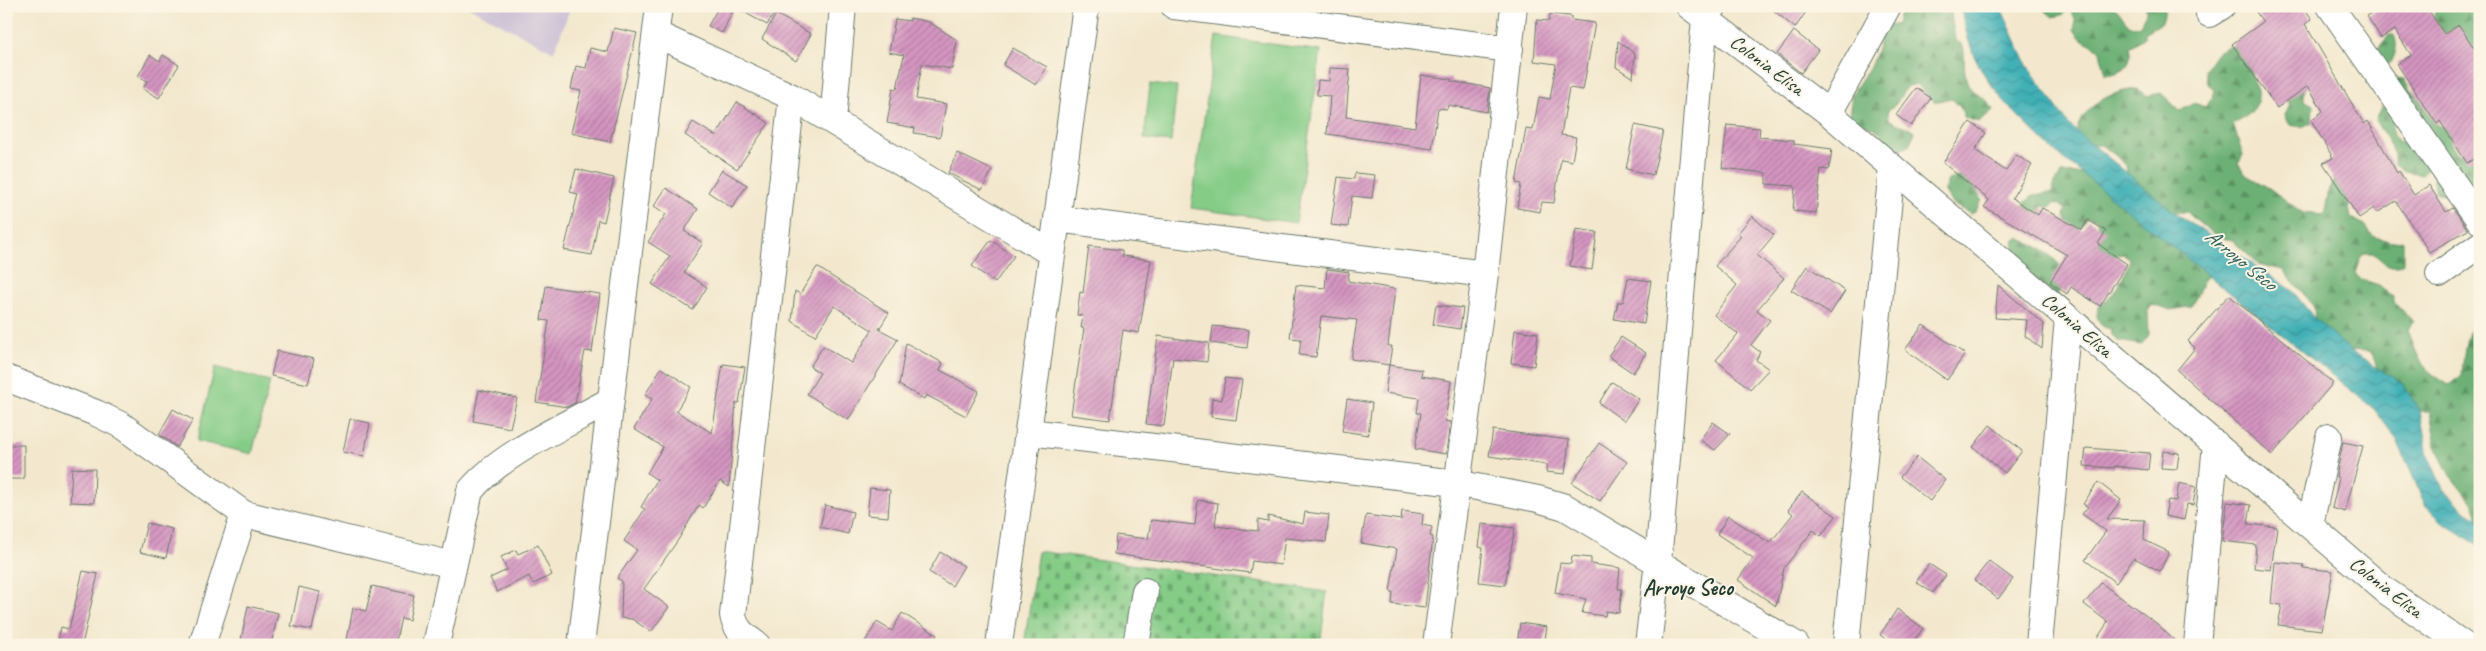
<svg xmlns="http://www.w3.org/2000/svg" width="2486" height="651" viewBox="0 0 2486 651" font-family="Caveat,sans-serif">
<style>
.industrial{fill:#cbbfd5}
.forest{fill:url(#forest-firs);stroke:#467654}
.cemetery{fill:url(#cemetery-stones);stroke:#52845e}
.garden{fill:#85cc87;stroke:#52845e}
.water{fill:url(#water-waves);stroke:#2f7675}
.building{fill:url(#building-hatch)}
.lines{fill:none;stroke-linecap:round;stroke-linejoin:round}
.minor-casing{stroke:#69796a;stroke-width:28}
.minor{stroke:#fff;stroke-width:26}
.labels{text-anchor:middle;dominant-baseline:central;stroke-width:4;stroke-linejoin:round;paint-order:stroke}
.street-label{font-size:20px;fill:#1f3d34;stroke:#fcf5e5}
.water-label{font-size:21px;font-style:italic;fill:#29605b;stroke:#fcf5e5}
.quarter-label{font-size:22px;font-weight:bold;fill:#1f3d34;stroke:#fcf5e5}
</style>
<defs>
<pattern id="forest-firs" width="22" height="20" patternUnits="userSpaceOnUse" patternTransform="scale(1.25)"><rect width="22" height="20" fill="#6cb074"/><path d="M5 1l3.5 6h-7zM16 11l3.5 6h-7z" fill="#589060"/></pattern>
<pattern id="cemetery-stones" width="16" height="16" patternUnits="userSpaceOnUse" patternTransform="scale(1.25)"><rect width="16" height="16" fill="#85cc87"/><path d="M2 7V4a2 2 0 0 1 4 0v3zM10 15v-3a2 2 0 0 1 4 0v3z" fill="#6ca76f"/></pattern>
<pattern id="water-waves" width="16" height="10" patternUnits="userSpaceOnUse" patternTransform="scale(1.25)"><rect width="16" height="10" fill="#3fb0b6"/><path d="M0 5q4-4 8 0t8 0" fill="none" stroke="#349095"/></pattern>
<pattern id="building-hatch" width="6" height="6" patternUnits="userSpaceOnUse" patternTransform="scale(1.25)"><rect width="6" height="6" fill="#d595c1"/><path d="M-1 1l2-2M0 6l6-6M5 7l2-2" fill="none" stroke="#ac7b9e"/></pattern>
</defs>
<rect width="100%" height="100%" fill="#fcf5e5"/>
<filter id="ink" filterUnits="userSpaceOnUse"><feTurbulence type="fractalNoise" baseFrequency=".02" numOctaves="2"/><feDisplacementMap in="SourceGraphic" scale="10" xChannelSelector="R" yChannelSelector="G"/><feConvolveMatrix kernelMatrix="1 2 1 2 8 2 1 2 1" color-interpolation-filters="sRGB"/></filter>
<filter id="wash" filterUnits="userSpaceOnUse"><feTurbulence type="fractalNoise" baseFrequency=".0096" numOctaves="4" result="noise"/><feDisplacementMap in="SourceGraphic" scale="20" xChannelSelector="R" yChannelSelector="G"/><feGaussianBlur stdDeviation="1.12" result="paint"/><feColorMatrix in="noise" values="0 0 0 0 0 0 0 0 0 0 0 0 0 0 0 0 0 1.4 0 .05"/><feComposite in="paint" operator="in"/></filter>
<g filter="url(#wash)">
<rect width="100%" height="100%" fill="#f3e8ce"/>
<path class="industrial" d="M467,6H571L554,52Z"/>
<path class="forest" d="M1902,6L1950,7L1955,40L1963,45C1966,58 1961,80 1973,91C1983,99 1987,97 1993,110L1979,122L1965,118L1960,107L1951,98L1934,102L1917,84L1906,87L1896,104L1888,110L1889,119C1897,126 1907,125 1915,132L1908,147L1900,150C1886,147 1883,130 1870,126C1861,123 1856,123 1849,116L1852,94L1871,65L1885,27L1897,23Z
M2039,6H2113C2122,13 2123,21 2132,27L2140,25L2146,13V6H2164C2165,26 2160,23 2145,33L2144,38L2129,47C2134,65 2122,74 2105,75C2105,65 2101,60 2100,51C2091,42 2080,42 2074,29L2076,21L2069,9L2062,15L2053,17Z
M2441,6H2448L2451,9L2453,6H2480V38L2476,42L2480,49V83L2465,30L2459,29L2451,34L2444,32L2434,17L2435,11Z
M2389,35H2394C2398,44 2396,52 2392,61L2382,67L2376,51Z
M2229,46C2250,50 2248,60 2252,77C2254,82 2257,88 2258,92C2260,108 2245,119 2233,124L2243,155L2238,163L2246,175L2269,188L2303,213L2324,215L2329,189L2339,174L2350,196L2349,207L2351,218L2365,225L2373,236L2391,242L2403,240V263L2398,266H2388L2373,253H2365L2360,258L2355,273L2360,279L2379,285L2393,296L2395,305L2413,320L2408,331C2420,361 2419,367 2449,385L2462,375C2464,352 2465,331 2480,312V525L2474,505L2446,469L2436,446L2430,411H2413L2380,378L2376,361L2370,351L2343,350L2315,323L2314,306L2283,270L2258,264L2232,240L2218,237L2199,223L2187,212H2166L2128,178L2126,165L2114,154L2101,145H2089L2075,135C2082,106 2110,91 2138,89L2147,96L2161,93L2180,111L2194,103L2205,107L2213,97L2215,90L2207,83L2205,70L2217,52Z
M2395,78L2404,79L2410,91L2415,93L2435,124L2447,128C2454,149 2455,164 2480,151L2478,166L2480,186C2466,189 2452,199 2436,192L2433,177Z
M2305,87L2304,100L2313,105L2312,122L2302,127L2290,125L2285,115L2290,105L2281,90Z
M2381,107L2396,110L2392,126L2393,136L2400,142L2415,138L2410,155L2414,158L2425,151L2432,165L2422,174L2404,171L2394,164V152L2375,120Z
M2089,173L2218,274L2205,278L2192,306L2171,310L2152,304L2148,310L2149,335L2141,345L2118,341L2111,334V329C2099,327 2095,320 2098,308C2115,297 2122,279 2130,260L2123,254L2111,256L2097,250L2098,225L2096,219L2087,217L2080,226L2079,231L2062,235L2067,221L2064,216L2066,209L2055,203L2050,208L2042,206L2037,220L2021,214C2024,197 2036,193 2052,193L2055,183L2061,174Z
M1961,176L1970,180L1982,200L1975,212L1971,214L1952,204L1944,190L1948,180Z
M2018,238C2033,243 2052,254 2062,268C2063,281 2066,289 2055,297L2014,260L2016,253L2014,241Z"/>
<path class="cemetery" d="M1038,551L1327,592L1320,645H1024Z"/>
<path class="garden" d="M1216,36L1321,51L1296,223L1191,208Z
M1150,84L1177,87L1171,142L1144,139Z
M215,367L270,381L252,454L197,441Z"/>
<path class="water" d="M1960,6H2000L2027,65L2070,126L2178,215L2292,290L2314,318L2357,356L2403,383L2420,412L2428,455L2443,489L2467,512L2480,519V546L2443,523L2426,507L2397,440L2374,409L2054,151C2025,123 1993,95 1975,58C1968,42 1964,23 1960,6Z"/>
<g id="blocks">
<path class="building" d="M719,6H765L775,12L767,25L735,7L722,33L708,26Z
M1768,6H1810L1795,28Z
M2252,6H2303L2312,19L2305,24L2364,124L2368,121L2397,173L2399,171L2414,195L2429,185L2446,212L2453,208L2468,230L2429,252L2396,201L2377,213L2374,208L2359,218L2323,163L2333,158L2311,120L2323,111L2308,86L2277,108L2232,44L2263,22Z
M2382,6H2426L2444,34L2459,25L2480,57V155L2467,163L2440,121L2437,124L2397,64L2411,55L2395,30L2381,38L2367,16Z
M776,14L811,34L796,61L762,39Z
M1550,14L1571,16V20L1595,23L1583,90L1569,88L1561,135L1576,137L1572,161L1561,159L1554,203L1542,202L1540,212L1517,208L1521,184L1516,183L1526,129L1533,130L1539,97L1550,99L1556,64L1534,61L1537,20L1549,21Z
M910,18L929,22L957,40L952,69L922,64L916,99L946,104L940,137L914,133L915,128L887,123L893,88L897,89L904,55L889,52L895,19L910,21Z
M614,28L637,33L610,142L571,133L581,91L571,89L576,66L586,68L590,48L608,52Z
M1794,31L1818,50L1801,73L1777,54Z
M1618,41L1635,54L1633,78L1616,67Z
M1013,48L1047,67L1036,85L1003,65Z
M150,55L160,61L163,55L179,65L159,98L143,89L147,81L138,76Z
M1330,68L1350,69L1346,117L1415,127L1421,75L1451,79V81L1490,88L1487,112L1448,105L1447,109L1438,108L1432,149L1327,134L1330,96L1317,95L1318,80L1329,81Z
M1916,88L1931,98L1911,126L1896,115Z
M737,102L769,123L737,169L685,135L693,122L716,136Z
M1970,122L1986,133L1975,150L2006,171L2016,155L2032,165L2012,198L2038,215L2042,208L2082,230L2088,220L2106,231L2098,244L2127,264L2100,306L2071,287L2067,294L2050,282L2067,255L1984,207L1989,200L1943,163Z
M1635,125L1663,131L1653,175L1626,169Z
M1727,125L1760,128L1759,137L1794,140V144L1832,149L1829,170L1821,169L1816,213L1793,211L1795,186L1766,184V173L1722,168Z
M957,153L992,170L982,190L948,173Z
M576,169L614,178L604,222L598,220L592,255L564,250L578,194L570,192Z
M722,170L747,185L732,208L708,192Z
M1355,173L1375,175L1372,198L1352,196L1348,227L1331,225L1338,177L1354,179Z
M666,188L698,209L684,231L703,243L684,272L707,287L693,310L652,284L670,256L648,242L666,214L654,206Z
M1752,216L1774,235L1757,255L1784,278L1757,310L1770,320L1751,345L1760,352L1756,360L1769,369L1750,389L1716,360L1738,334L1714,315L1737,285L1715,266L1741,236L1738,233Z
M1576,229L1597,232L1592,270L1570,266Z
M991,240L1014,256L995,283L972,266Z
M1089,246L1122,250V256L1151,260L1139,333L1123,330L1110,420L1071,415L1084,328H1081L1083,316L1077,315L1080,292L1083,293Z
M1807,266L1845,291L1830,314L1791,290Z
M817,267L889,313L879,329L898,339L848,420L807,394L820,373L810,367L823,346L851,363L872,330L834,306L815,336L792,321L795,291L800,294Z
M1327,269L1349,272L1348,281L1395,289L1388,346H1392L1389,365L1351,359L1357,320L1321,316L1316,357L1299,355L1301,339L1290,338L1296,285L1325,288Z
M1628,278L1651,281L1644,324L1614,319L1618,302H1623Z
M1998,285L2044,324L2042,349L2025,336L2027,320L1995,318Z
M546,286L600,294L592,352L585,351L575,403L567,407L536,402L549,321L541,320Z
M2229,295L2333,383L2272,455L2177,370L2195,348L2188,341Z
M1436,305L1463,308L1460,329L1433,325Z
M1923,325L1965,354L1947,380L1905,350Z
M1213,326L1249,330L1247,348L1211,343Z
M1515,330L1538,333L1534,366L1511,363Z
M1158,336L1209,343L1207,362L1173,358L1164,426L1146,424Z
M1621,337L1646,353L1633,373L1608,356Z
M906,343L943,363L940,370L979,391L966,416L926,395L924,399L899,385Z
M277,351L314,359L308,384L271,376Z
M723,364L745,367L739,403H736L729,487L720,481L703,508L699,505L678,540L644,589L669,607L651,632L632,619L621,618L622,581L617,578L637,550L624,541L645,509L641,507L657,480L647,473L663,447L634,429L652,399L645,395L661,368L691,387L676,411L712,433Z
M1389,365L1422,370L1421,376L1451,381L1445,421L1450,422L1446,454L1415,449L1421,413H1417L1419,398L1385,393Z
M1225,378L1242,380L1236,420L1211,417L1212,398L1222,400Z
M1612,382L1639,399L1624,421L1599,403Z
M479,390L517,398L510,428L473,421Z
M1347,399L1372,403L1368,435L1342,431Z
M173,409L193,420L177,447L159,434Z
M350,419L370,423L364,456L343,452Z
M1713,422L1730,434L1715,450L1700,440Z
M1990,425L2022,451L2005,473L1973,447Z
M1493,430L1569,440L1565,474L1546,472L1547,465L1489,456Z
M2343,442L2363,446L2345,512L2332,508L2339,478L2336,477Z
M1599,443L1627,462L1600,501L1572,483Z
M6,445H24V479H6Z
M2086,448L2150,453L2148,470L2114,466V468L2084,466Z
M2163,451L2179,453L2177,469L2161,468Z
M1917,457L1945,480L1930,501L1900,477Z
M72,468L95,469L94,503L70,502Z
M2098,482L2121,500L2107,519L2145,520L2144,540L2169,552L2160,571L2134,558L2116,583L2085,560L2106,531L2082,514L2088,507L2083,504Z
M2179,483L2196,487L2193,505L2187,504L2184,520L2165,516L2168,500L2176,501Z
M870,488L890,490L888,517L867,515Z
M1802,492L1836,516L1821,536L1813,530L1784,568L1776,606L1738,580L1753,558L1717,534L1728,516L1770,543L1793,514L1788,510Z
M1198,500L1218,503L1215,526L1258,531V520L1268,522V516L1303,524L1305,512L1329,515L1326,542L1285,538L1281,565L1252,561L1250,573L1114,554L1116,535L1148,539L1151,520L1195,525Z
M2227,502L2251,505L2248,524L2277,527L2271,570L2254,568L2256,545L2222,541Z
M825,505L853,512L848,534L820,527Z
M1402,511L1423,514L1422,525L1432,527L1430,536L1433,537L1425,608L1392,604L1393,592L1390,591L1397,549L1361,543L1366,515L1401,520Z
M147,523L172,529L166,558L140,552Z
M1482,524L1515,528L1505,585L1479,582L1483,548L1479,547Z
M538,545L552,575L533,584L529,576L497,592L490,578L507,570L501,557L516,550L518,554Z
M940,552L964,566L952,586L929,572Z
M1572,556L1591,558V564L1620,568L1618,589H1622L1619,613L1606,611L1605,616L1582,613L1586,599L1555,593L1560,563L1571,564Z
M1989,561L2013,579L1998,599L1974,580Z
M2275,562L2304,565L2303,568L2333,571L2322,630L2278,625L2282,605L2271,604Z
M1929,564L1946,575L1933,593L1916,582Z
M83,571L98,574L82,645H57L61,627L69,629Z
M2101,583L2156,623L2179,645H2093L2108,622L2084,604Z
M372,586L414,595L409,620L401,618L395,645H346L353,608L366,611Z
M299,587L320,592L312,630L291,626Z
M248,606L278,613L271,645H240Z
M1897,609L1923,628L1911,645H1894L1880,635Z
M902,613L937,635L931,645H863L877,622L892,631Z
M1520,623L1547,627L1544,645H1517Z"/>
</g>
</g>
<g filter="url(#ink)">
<use href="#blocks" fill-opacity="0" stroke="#69796a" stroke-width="1"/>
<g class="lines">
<g class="minor-casing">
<path id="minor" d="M1174,6L1510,49
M1689,6L1829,113L2386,591L2464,645
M2330,6L2480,221
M2209,14L2222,6
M656,34L792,97L1051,253
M1829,113L1888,6
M833,121L843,6
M1057,219L1485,274
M2439,274L2480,245
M6,378L96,413L121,425L244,514L453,565
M1029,432L1456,483L1538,499L1565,507L1796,645
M2310,525L2329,437
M202,645L244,514
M436,645L470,491C501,453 567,425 611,400
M581,645L659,6
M757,645C745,636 735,630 733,615L792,97
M999,645L1086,6
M1136,645L1145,591
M1436,645L1485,274L1514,6
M1648,645L1658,562L1705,18L1714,6
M1846,645L1892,167
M2039,645L2068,318
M2197,645L2216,444"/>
</g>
<use href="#minor" class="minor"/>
</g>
</g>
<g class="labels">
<g class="street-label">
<text transform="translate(1767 65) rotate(37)">Colonia Elisa</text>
<text transform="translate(2077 325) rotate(41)">Colonia Elisa</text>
<text transform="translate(2386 587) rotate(38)">Colonia Elisa</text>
</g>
<g class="water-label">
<text transform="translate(2241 259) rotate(39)">Arroyo Seco</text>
</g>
<g class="quarter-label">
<text x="1688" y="588">Arroyo Seco</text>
</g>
</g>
<rect width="2486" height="651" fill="none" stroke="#fcf5e5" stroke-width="25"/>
</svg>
